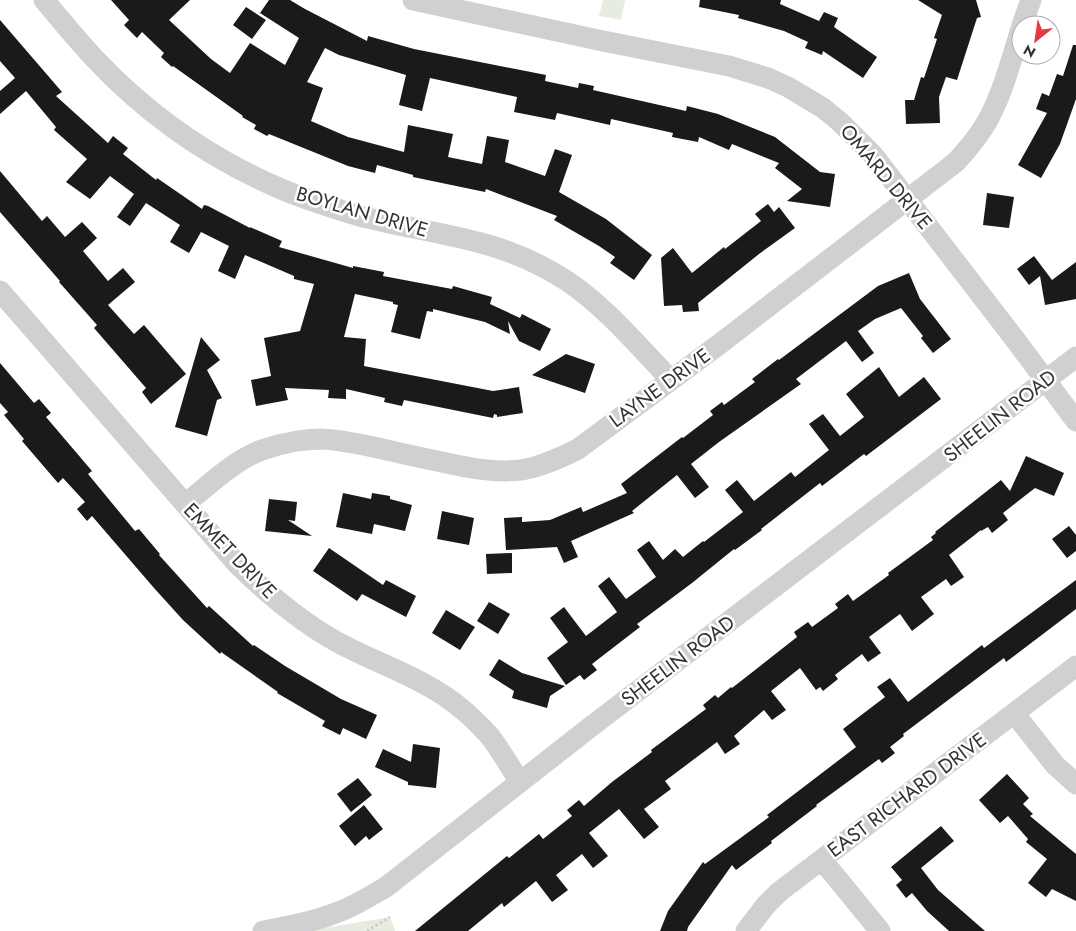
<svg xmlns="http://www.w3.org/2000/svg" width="1076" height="931" viewBox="0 0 1076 931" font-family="Jost,sans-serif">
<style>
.green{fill:#e6ecdf}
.building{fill:#1a1a1a}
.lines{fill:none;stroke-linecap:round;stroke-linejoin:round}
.path{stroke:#cdcdcd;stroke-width:3;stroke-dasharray:2.5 2.5;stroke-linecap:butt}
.minor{stroke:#d0d0d0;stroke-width:21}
.labels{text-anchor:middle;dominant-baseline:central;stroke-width:5;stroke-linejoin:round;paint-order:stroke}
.street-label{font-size:20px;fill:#333;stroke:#fff}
</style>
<rect width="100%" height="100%" fill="#fff"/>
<path class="green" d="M603,0H625L621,20L599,16Z
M390,917L395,931H306Z"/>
<path class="building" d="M111,0H190L169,20L211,59L230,73L250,43L285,65L299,38L260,13L269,0H290L305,9L367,41L368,36L414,49L546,75L545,81L578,88L579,83L594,86L593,90L686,111L687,106L718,114L775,137L820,172L835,174L830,207L787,201L802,189L775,168L779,163L732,144L729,150L699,137L698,142L672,137L673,133L611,119L610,125L557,113L555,120L514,112L517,97L430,78L422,111L399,105L406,75L339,55L325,48L307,82L323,88L311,121L348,137L404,152L408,125L453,134L448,157L482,164L487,136L509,140L505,162L545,176L555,149L572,155L559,192L606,219L652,255L634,280L610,263L615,257L599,246L554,220L557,216L486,189L485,192L413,177V175L377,165L375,173L348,166L269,134L267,136L254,129L256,125L242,117L243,116L173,66L172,67L161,57L164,53L142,32L137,38L124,25L129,20Z
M700,0H781L780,4L819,21L824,12L838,18L834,27L877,57L863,78L823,51L822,55L805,48L808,42L784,31L738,18L739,15L699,7Z
M918,0H976L981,17L977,18L957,80L946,77L939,97L940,123L906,124L905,100H914L921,77L924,78L937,39L934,38L942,15Z
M246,7L266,20L252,39L233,25Z
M0,20L62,92L56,96L108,143L113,136L128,148L123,154L156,180L157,178L202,209L204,205L208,206L250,228V227L282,241L279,247L353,268V266L384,272L383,276L452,289L453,286L492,297L490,304L520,318L522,314L551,329L540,351L519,341L508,321L510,334L485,322L433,309V312L427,311L420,339L391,332L398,305L393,304V302L355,294L344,337L366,339L364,366L493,391L519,387L523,413L497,417V415L494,414L493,418L404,400L402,406L384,402L385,398L346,389V399L328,398L329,390L285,388L288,400L256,406L251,380L271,376L264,338L300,331L314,284L294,279V276L245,255L235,279L218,271L229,246L201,232L189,253L170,242L180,225L146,203L130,226L117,217L134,194L110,176L90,199L66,182L87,159L54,130L56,127L26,91L0,114V91L15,78L0,61Z
M1073,45H1076V99L1060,144L1041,178L1018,165L1047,113L1036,109L1042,93L1049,96L1057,74L1063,76Z
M0,171L42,221L47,216L65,237L82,222L97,238L83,251L108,281L123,268L135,282L108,305L134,334L144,325L186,374L151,404L142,392L146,388L94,328L97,325L59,282L60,281L0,212Z
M987,193L1014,197L1009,228L983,225Z
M768,204L774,212L779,207L795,228L759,254L698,303L699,311L683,312L682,305L664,306L661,258L673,248L692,273L724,247L725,249L761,221L755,214Z
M1034,256L1052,280L1076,262V299L1045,305L1040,276L1029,285L1017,269Z
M909,273L920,299L951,339L933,353L921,338L923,336L901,308L875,319L858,331L874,353L862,362L846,341L796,379L801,384L719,442L691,464L709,487L695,498L677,475L632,511L634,513L571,541L578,557L564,563L557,547L506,550L504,518L522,517V522L550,520L581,507L583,512L627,493L621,484L682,437L683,438L713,415L710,411L722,402L724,405L755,382L752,379L778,359L779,360L878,286Z
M201,337L220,360L207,370L222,398L217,400L207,436L175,427Z
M566,354L595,364L585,393L532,375Z
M0,363L34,403L39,399L51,413L46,417L92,471L88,474L135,531L139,529L160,554L159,555L207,608L209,606L253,646L254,645L285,666L341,699L377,715L366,739L343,728L340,735L322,726L325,721L277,693L278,692L221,652L220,654L183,620L154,588L92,516L87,521L77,509L85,502L63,478L58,483L22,441L24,439L4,415L8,412L0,403Z
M879,367L899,397L924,377L941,399L866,456L864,454L822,486L820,483L761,529L762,530L735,550L734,549L692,583L637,624L640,627L592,664L597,670L584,680L580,675L566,685L547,658L568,642L550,618L564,607L586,636L617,612L598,586L609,577L626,599L656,577L637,550L649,541L663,560L675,549L683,557L703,541L704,542L743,512L725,490L737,480L754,501L791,472L795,477L829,450L809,424L823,414L840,436L864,417L846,394Z
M1026,456L1064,473L1054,496L1035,488L1003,513L1008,520L992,533L988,527L981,531V530L949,555L964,577L951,586L946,579L921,597L934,614L912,631L900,614L869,637L881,653L868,662L862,654L835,675L838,679L823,691L820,687L816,690L800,668L771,691L786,710L772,720L764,710L734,736L740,744L725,754L717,742L665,781L671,789L644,809L659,827L644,839L619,809L589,833L608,856L593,868L582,854L556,875L568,890L552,902L536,881L504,907L502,903L468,931H415L507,856L509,858L539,834L543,839L572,816L567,810L579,800L584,806L612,782L652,752L651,750L706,709L703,705L715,695L718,698L731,687L732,688L797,637L794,632L808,622L812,627L838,608L835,604L848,594L853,601L889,575L888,573L933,540L931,537L936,533L935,532L1001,480L1010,491Z
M343,493L371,499L372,493L390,496V499L412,505L405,531L374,524L372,534L336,527Z
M269,499L297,502L295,521L288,520L312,536L265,531Z
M442,511L474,518L469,545L437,539Z
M1069,526L1076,535V551L1067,558L1052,539Z
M329,548L383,585L386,580L416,596L406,617L362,594L357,601L313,571Z
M512,553V573L487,574L486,554Z
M1076,580V609L1006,662L1004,658L903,734L904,736L890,747L895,753L882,763L879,759L816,805L817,806L771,841L772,843L736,870L732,865L688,927L687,931H660L668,911L703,862L705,864L769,817L767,815L856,747L843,729L885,697L877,687L890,678L908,702L982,645L984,648Z
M489,602L510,614L498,634L477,621Z
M446,610L475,627L460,650L432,633Z
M499,659L522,673L565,686L550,696L547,708L512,698L514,691L489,675Z
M413,744L440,748L436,788L408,785V782L375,767L383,749L411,762Z
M1007,774L1029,798L1023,804L1033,814L1030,816L1076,854V901L1052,889L1046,897L1028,883L1047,859L1026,842L1028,839L1008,816L1000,823L979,800Z
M358,778L372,795L351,812L337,794Z
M364,805L383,829L369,840L366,836L355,846L339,826Z
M941,826L954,841L921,868L938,890L985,931H949L927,911L912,893L906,898L896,885L902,880L891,867Z"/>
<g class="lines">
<path class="path" d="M367,931L390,917"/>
<path class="minor" d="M44,0C61,20 78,41 96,60C148,115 211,159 281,189C305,199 330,207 356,215C397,226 440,232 481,243C511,251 541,264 567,281C607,308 638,346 671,380
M413,0L603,41L729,66L768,78L788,87L823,108L840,122L873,155L1014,338L1076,421
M1022,25L1031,0
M0,291L239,566C269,595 302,623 339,643C380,665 427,679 463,710C472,717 480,726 488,734C499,747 510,767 520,782
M185,504C208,486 234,460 262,450C282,443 302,439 322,439C341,440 360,444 378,448C400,453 421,458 442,462C468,468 494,473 521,470C541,467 560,458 578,449L717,346L956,162C967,150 977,138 985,125C1002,97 1011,60 1021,29
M1014,713L1055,765L1076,784
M822,860L880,931
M263,931C288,926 314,922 338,912C355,906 370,896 386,887L593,725L1076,357
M746,931L766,905L779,892L1076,666"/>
</g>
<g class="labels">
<g class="street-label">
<text transform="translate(886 177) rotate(50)">OMARD DRIVE</text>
<text transform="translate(362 212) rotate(16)">BOYLAN DRIVE</text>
<text transform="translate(660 388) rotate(-36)">LAYNE DRIVE</text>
<text transform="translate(1000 416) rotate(-38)">SHEELIN ROAD</text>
<text transform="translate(230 551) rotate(46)">EMMET DRIVE</text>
<text transform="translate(678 661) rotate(-37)">SHEELIN ROAD</text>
<text transform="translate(907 795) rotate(-37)">EAST RICHARD DRIVE</text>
</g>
</g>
<g transform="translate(1036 40) rotate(210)"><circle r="24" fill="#ffffff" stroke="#adadad"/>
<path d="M0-4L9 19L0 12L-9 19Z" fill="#e63946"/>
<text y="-8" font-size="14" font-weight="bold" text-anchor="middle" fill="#333333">N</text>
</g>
</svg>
